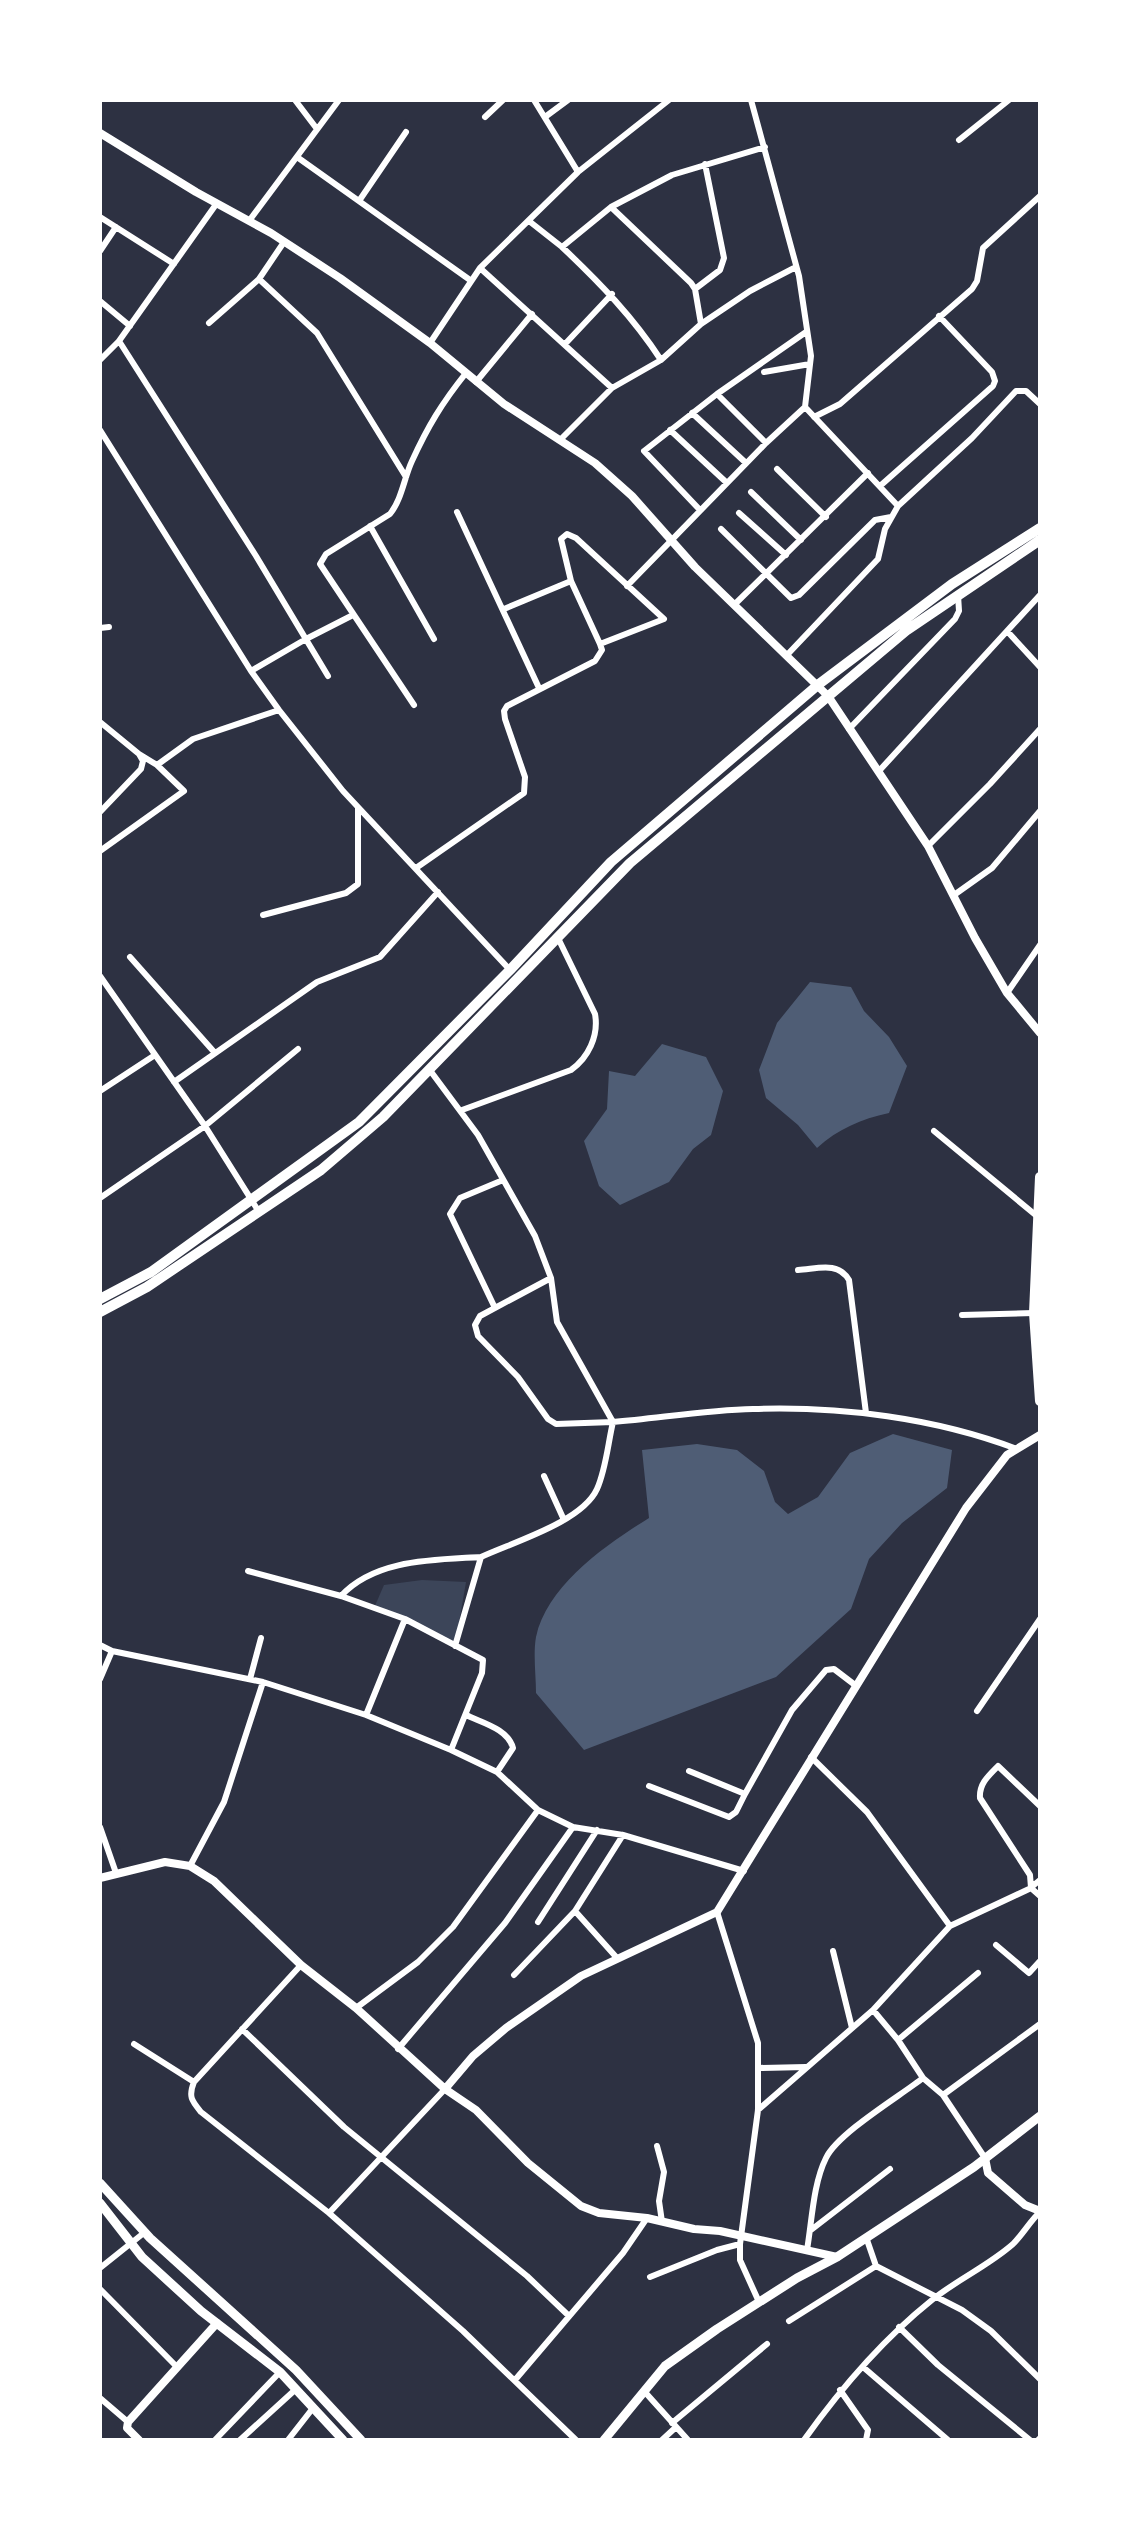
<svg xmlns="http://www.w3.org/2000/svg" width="1140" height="2540" viewBox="0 0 1140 2540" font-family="'Noto Sans',sans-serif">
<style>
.green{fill:#3c4559}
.water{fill:#4f5d75}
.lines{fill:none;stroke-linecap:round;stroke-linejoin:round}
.minor{stroke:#fff;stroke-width:6}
.tertiary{stroke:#fff;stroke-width:8}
.secondary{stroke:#fff;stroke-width:9}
.primary{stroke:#fff;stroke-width:10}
</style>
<rect width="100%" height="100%" fill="#2d3142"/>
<path class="green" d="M422,1580L466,1582L455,1646L374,1608L384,1585Z"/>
<path class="water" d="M810,982L851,987L864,1011L889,1037L907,1066L889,1113C861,1119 838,1129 817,1148L798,1125L766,1098L759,1070L777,1023Z
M662,1044L706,1057L723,1091L711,1135L693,1149L669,1182L620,1205L599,1186L584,1141L607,1109L609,1071L635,1076Z
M893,1434L952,1450L947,1488L902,1523L869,1559L851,1609L776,1677L584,1750L536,1693C536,1676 533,1654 536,1637C547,1585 607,1544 649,1518L642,1450L697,1444L737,1450L764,1471L775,1502L788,1514L818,1497L850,1453Z"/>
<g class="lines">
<path class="minor" d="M295,100L317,129
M534,100L578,172
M485,117L503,100
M545,117L568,100
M959,140L1009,100
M297,157L470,280
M359,201L406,132
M611,207L691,283L695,289L701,324
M100,217L174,264
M249,221L339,100
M529,221L562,247L611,207L672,175L765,147
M562,247C600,283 633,317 661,360
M100,251L116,227
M480,268L612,388
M259,279L317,333L406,477
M695,289L720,270L724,258L705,164
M100,301L130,326
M209,323L259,279L284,242
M119,341L256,556L328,676
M430,343L480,268L578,172L669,100
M565,344L612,294
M100,360L119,341L217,203
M764,372L810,364
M476,382L532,314
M717,394L766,443
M805,407L898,506L972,438L1016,391H1026L1040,404
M692,413L746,463
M814,417L840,404L972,289L977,281L983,248L1040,196
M100,430L251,671L279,710L343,791L510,970
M670,430L727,483
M561,439L612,388L661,360L701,324L750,291L796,267
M777,469L826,517
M880,486L993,386L995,381L992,372L939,316
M751,492L801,540
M700,510L644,451L717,394L806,332
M457,512L539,688
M739,513L786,555
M370,526L434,639
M721,529L791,598L799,595L875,520L891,517
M567,534L576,538L664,619L600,644L571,581L561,539Z
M627,586L766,443L805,407L811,356L799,276L751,100
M734,605L868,473
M504,609L571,581
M100,628L109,627
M1007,631L1040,667
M787,655L878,559L885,529L898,506
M251,671L306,639L353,615
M414,705L320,564L326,554L390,514C402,499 404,478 412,461C428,426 442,403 466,373
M100,722L139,754L143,761L141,769L100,812
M849,729L955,619L959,611L958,595
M157,765L193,739L279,710
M879,771L1040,595
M928,846L990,784L1040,729
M100,851L184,791L157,765L139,754
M416,868L524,793L525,777L505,719L504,711L507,706L595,661L602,650L600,644
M954,895L992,868L1040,811
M263,915L346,893L358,884V808
M130,957L215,1053
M100,976L205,1126L259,1212
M1007,993L1040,945
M429,1069L478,1135L535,1236L551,1278L557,1322L613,1422L556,1424L548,1419L518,1377L478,1336L475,1325L480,1316L551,1278
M174,1082L317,982L380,957L438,892
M100,1091L155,1055
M462,1110L571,1070C588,1058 599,1036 595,1014L557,936
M934,1131L1038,1217
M100,1198L205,1126L298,1049
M798,1270C817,1269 838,1261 849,1280L866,1413
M495,1308L450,1214L460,1198L503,1180
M962,1315L1034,1313
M544,1476L564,1520
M481,1557C513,1542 582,1522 597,1489C606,1469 608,1443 613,1422C660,1418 707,1410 753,1409C841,1406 935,1418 1017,1449
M248,1571L341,1596L405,1619L483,1660L482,1673L451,1750
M341,1596C375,1559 434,1560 481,1557L455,1646
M100,1645L112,1651L263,1682L366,1715L451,1750L497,1772L538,1810L573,1827L623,1835L744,1871
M100,1679L112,1651
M250,1679L261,1638
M977,1711L1040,1619
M366,1715L405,1619
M466,1715C483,1723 508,1729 513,1748L497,1772
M811,1757L867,1812L950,1926
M689,1771L745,1794L792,1710L826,1670L834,1669L855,1685
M649,1786L729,1817L736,1812L745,1794
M1040,1806L998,1766C988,1776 979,1784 980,1798L1030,1875L1031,1888L1040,1896
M100,1827L116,1873
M190,1866L224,1802L263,1682
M717,1912L758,2043V2110L740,2244V2260L759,2302
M538,1922L597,1830
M996,1945L1029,1973L1040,1961
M833,1951L852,2028
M617,1958L575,1911L623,1835
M301,1965L194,2082C188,2097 192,2101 201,2112L329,2213
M514,1975L575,1911
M356,2008L418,1962L453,1927L538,1810
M873,2010L898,2040L923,2078L943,2095L985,2158
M242,2029L344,2127L527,2276L569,2316
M898,2040L978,1973
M134,2044L194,2082
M398,2049L505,1923L573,1827
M758,2068L806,2067
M445,2089L329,2213L463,2331L576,2440
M943,2095L1040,2024
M758,2110L873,2010L950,1926L1029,1889L1040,1880
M657,2146L664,2172L659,2201L662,2222
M811,2230L890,2169
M866,2237L876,2266L962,2310L991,2331L1040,2379
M807,2250C812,2221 813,2184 826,2158C838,2133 900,2096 923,2078
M100,2268L145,2232
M650,2277L717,2250L740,2244
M100,2289L177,2367
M789,2321L876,2266
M899,2327L938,2365L1030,2440
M863,2367L948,2440
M515,2380L623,2253L647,2218
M840,2390L868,2430L866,2440
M644,2391L688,2440
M100,2398L128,2422
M672,2423L767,2344
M215,2440L280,2372
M240,2440L296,2389
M288,2440L313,2408
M662,2440L675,2428
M804,2440C841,2388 882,2340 932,2300C958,2279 988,2266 1013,2244C1023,2234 1031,2220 1040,2212
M1038,2440L1040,2438"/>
<path class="tertiary" d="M100,133L196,192L271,233L340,278L430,343L504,404L595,463L632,496L695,567L828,696L928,846L975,938L1007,993L1040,1033
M100,1878L165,1862L190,1866L214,1881L301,1965L356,2008L445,2089L476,2110L528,2163L581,2206L599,2213L647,2218L694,2229L720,2231L837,2257
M445,2089L473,2056L506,2028L581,1976L717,1912L966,1508L1007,1455L1040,1435
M985,2158L988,2173L1025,2205L1040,2211
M139,2440L127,2428L128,2422L217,2323"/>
<path class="secondary" d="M100,2183L150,2238L296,2370L361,2440
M100,2203L142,2257L201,2311L280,2372L343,2440
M604,2440L665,2366L717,2329L797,2278L837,2257L974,2167L1040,2116"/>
<path class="primary" d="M1040,1177L1034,1313L1040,1401
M100,1299L151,1272L359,1122L510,970L611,862L819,684L952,584L1040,528
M100,1312L147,1287L321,1170L383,1117L630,863L907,630L1040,540"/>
</g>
<rect width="1140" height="2540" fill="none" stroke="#ffffff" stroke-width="204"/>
</svg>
